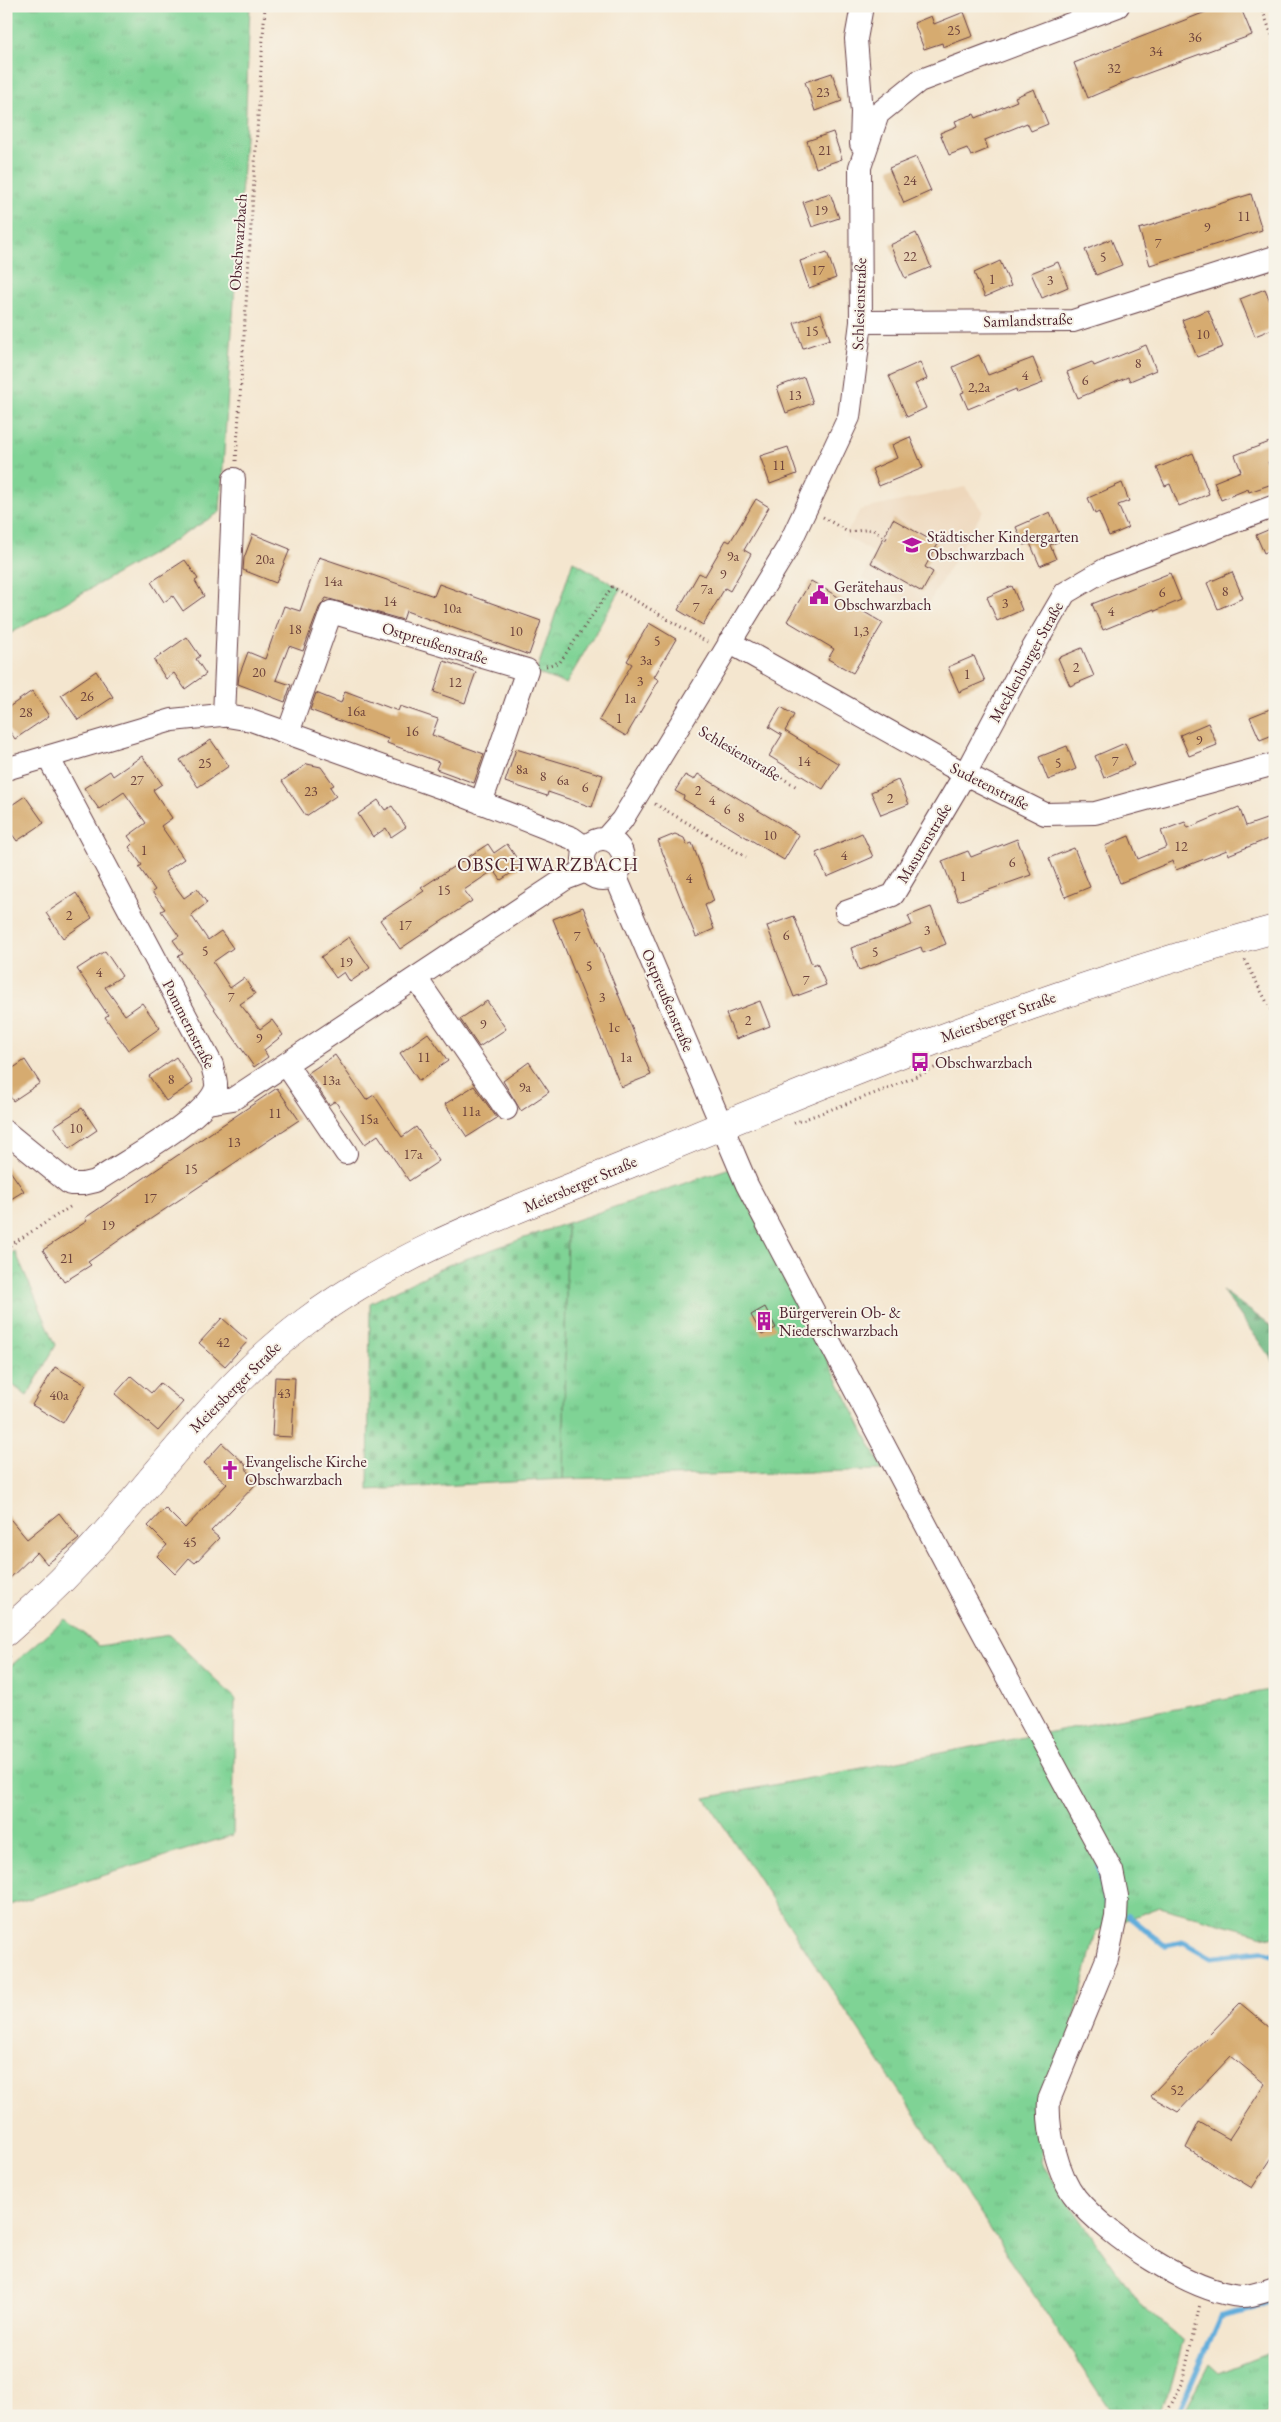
<svg xmlns="http://www.w3.org/2000/svg" width="1281" height="2422" viewBox="0 0 1281 2422" font-family="'EB Garamond',serif">
<style>
.built{fill:#eed7bb}
.grass{fill:url(#grass-tufts);stroke:#647960}
.forest{fill:url(#forest-firs);stroke:#586a54}
.cemetery{fill:url(#cemetery-stones);stroke:#647960}
.park{fill:url(#park-crowns);stroke:#647960}
.lines{fill:none;stroke-linecap:round;stroke-linejoin:round}
.stream{stroke:#62addb;stroke-width:5.5}
.building{fill:#d6ab70}
.minor-casing{stroke:#643d44;stroke-width:24}
.major-casing{stroke:#643d44;stroke-width:29}
.path{stroke:#643d44;stroke-width:3;stroke-dasharray:1 4;stroke-linecap:butt}
.minor{stroke:#fff;stroke-width:22}
.major{stroke:#fff;stroke-width:28}
.labels{text-anchor:middle;dominant-baseline:central;stroke-width:4;stroke-linejoin:round;paint-order:stroke}
.number-label{font-size:14px;fill:#6d423c}
.street-label{font-size:16px;fill:#4a1f2b;stroke:#f7f3e8}
.poi-label{font-size:16px;fill:#4a1f2b;stroke:#f7f3e8;text-anchor:start}
.quarter-label{font-size:19px;letter-spacing:1px;fill:#4a1f2b;stroke:#f7f3e8}
</style>
<defs>
<pattern id="grass-tufts" width="24" height="20" patternUnits="userSpaceOnUse" patternTransform="scale(1.25)"><rect width="24" height="20" fill="#7fd395"/><path d="M3 7l-1-3M5 7V3M7 7l1-3M15 17l-1-3M17 17v-4M19 17l1-3" fill="none" stroke="#6fb581"/></pattern>
<pattern id="forest-firs" width="22" height="20" patternUnits="userSpaceOnUse" patternTransform="scale(1.25)"><rect width="22" height="20" fill="#67b57e"/><path d="M5 1l3.5 6h-7zM16 11l3.5 6h-7z" fill="#579367"/></pattern>
<pattern id="cemetery-stones" width="16" height="16" patternUnits="userSpaceOnUse" patternTransform="scale(1.25)"><rect width="16" height="16" fill="#7fd395"/><path d="M2 7V4a2 2 0 0 1 4 0v3zM10 15v-3a2 2 0 0 1 4 0v3z" fill="#6fb581"/></pattern>
<pattern id="park-crowns" width="20" height="18" patternUnits="userSpaceOnUse" patternTransform="scale(1.25)"><rect width="20" height="18" fill="#7fd395"/><path d="M2 6a3 3 0 1 1 6 0M12 15a3 3 0 1 1 6 0" fill="none" stroke="#6fb581"/></pattern>
</defs>
<rect width="100%" height="100%" fill="#f7f3e8"/>
<filter id="ink" filterUnits="userSpaceOnUse"><feTurbulence type="fractalNoise" baseFrequency=".02" numOctaves="2"/><feDisplacementMap in="SourceGraphic" scale="10" xChannelSelector="R" yChannelSelector="G"/><feConvolveMatrix kernelMatrix="1 2 1 2 8 2 1 2 1" color-interpolation-filters="sRGB"/></filter>
<filter id="wash" filterUnits="userSpaceOnUse"><feTurbulence type="fractalNoise" baseFrequency=".0096" numOctaves="4" result="noise"/><feDisplacementMap in="SourceGraphic" scale="20" xChannelSelector="R" yChannelSelector="G"/><feGaussianBlur stdDeviation="1.12" result="paint"/><feColorMatrix in="noise" values="0 0 0 0 0 0 0 0 0 0 0 0 0 0 0 0 0 1.4 0 .05"/><feComposite in="paint" operator="in"/></filter>
<g filter="url(#wash)">
<rect width="100%" height="100%" fill="#f4e6cf"/>
<path class="built" d="M965,487L983,511L924,611L862,578L876,554L845,536L860,510Z"/>
<path class="grass" d="M6,6H250L245,136L220,512L157,551L6,636Z
M730,1168L883,1470L563,1479L567,1223Z
M65,1619L99,1646L169,1635L235,1698L233,1835L6,1906V1670Z
M1275,1689V1938L1160,1907L1096,1931L1040,2161L1138,2302L1183,2341L1170,2390L1156,2416H1114L705,1798Z
M1275,2351V2407L1257,2416H1182L1209,2364L1219,2373Z"/>
<path class="forest" d="M1222,1290L1275,1329V1364Z"/>
<path class="cemetery" d="M567,1223L563,1479L368,1490L370,1303L448,1265Z"/>
<path class="park" d="M573,561L621,589L566,684L536,673Z
M15,1251L56,1345L27,1396L6,1380V1256Z"/>
<g class="lines">
<path class="stream" d="M1099,1866L1107,1906
M1128,1915L1165,1946L1184,1942L1210,1957L1263,1951L1275,1955
M1177,2416L1220,2317L1255,2309L1275,2299"/>
</g>
<g id="blocks">
<path class="building" d="M1221,6H1240L1252,35L1132,79L1088,98L1074,63Z
M964,12L973,36L943,47L942,43L924,49L914,23L931,16L934,24Z
M832,73L842,101L815,111L805,82Z
M1034,89L1048,124L1031,131L1027,123L985,140L988,149L971,156L967,148L949,155L940,133L957,126L955,121L974,114L976,118L1017,101L1015,97Z
M833,132L842,159L816,168L807,141Z
M916,157L931,191L904,203L889,168Z
M830,193L839,218L812,227L803,202Z
M1251,194L1262,230L1150,265L1139,229Z
M916,233L931,267L905,278L890,245Z
M1111,239L1122,265L1096,275L1085,250Z
M827,252L836,278L809,288L800,261Z
M1000,261L1011,286L985,297L974,273Z
M1058,262L1068,287L1042,298L1031,273Z
M1265,289L1275,313V328L1255,336L1240,299Z
M1208,310L1223,347L1197,357L1182,320Z
M821,313L830,339L803,348L794,323Z
M1146,345L1156,370L1130,381L1128,377L1078,398L1067,372L1092,362L1094,366Z
M979,355L988,375L1033,358L1043,383L1017,393L1016,389L968,409L961,393L964,392L953,367Z
M920,362L927,379L915,384L926,408L907,417L889,376Z
M804,377L813,403L786,413L777,387Z
M910,437L923,468L879,486L872,469L897,458L892,445Z
M1275,440V460L1268,462L1275,483L1249,492L1248,489L1221,500L1214,482L1241,471L1235,455Z
M788,447L797,474L770,484L760,456Z
M1193,453L1209,494L1179,506L1170,484L1165,486L1157,468Z
M1122,483L1129,501L1118,505L1128,528L1109,536L1099,512L1095,514L1088,498Z
M756,499L769,507L744,550L751,554L730,591L725,588L703,625L678,610L699,573L705,576L726,540L730,542Z
M1050,512L1062,540L1050,545L1056,559L1040,566L1030,543L1024,545L1016,527Z
M893,519L938,544L925,567L933,572L922,592L871,563Z
M1275,527V548L1264,553L1256,535Z
M253,534L290,549L276,583L243,570L244,558Z
M319,557L434,596L439,584L541,621L529,655L406,611L403,620L326,598L319,608L303,651L289,646L276,680L291,685L285,702L238,684L239,676L248,652L265,659L284,606L300,611Z
M185,560L198,579L195,581L204,596L183,611L173,596L164,602L151,582Z
M1232,572L1243,598L1218,609L1207,583Z
M1170,573L1181,600L1155,611L1154,609L1103,630L1092,604Z
M811,581L883,623L853,673L828,659L834,649L787,621Z
M1012,586L1022,610L997,621L987,597Z
M649,623L676,639L654,677L659,680L626,736L599,720L632,664L627,661Z
M187,637L200,656L196,659L206,674L185,689L174,673L166,679L154,660Z
M1082,648L1094,676L1070,686L1058,658Z
M974,656L985,681L959,692L948,667Z
M444,661L476,672L465,703L434,692Z
M96,671L113,697L78,720L61,695Z
M32,691L49,716L15,739L6,726V709Z
M345,691L398,711L400,706L438,719L432,735L484,754L474,783L436,769L439,762L387,743L388,739L310,710L316,693L341,703Z
M781,707L794,715L785,731L839,764L823,789L769,756L782,735L769,727Z
M1275,707V734L1260,740L1250,717Z
M1208,723L1217,745L1189,756L1180,735Z
M211,740L229,766L198,787L180,760Z
M1125,743L1134,765L1104,778L1095,756Z
M1067,746L1076,769L1048,780L1039,757Z
M516,749L603,775L592,807L548,792L547,796L505,782Z
M142,756L162,784L153,790L172,818L161,826L184,859L165,872L184,898L197,889L207,903L191,915L208,940L221,931L233,948L213,962L230,988L244,978L255,994L240,1004L260,1029L272,1020L283,1035L264,1050L268,1057L254,1067L178,956L183,954L173,940L179,936L161,911L165,909L152,892L155,890L139,867L142,865L129,847L133,843L128,836L146,823L124,792L99,809L84,788L110,771L113,776Z
M307,764L321,767L334,785L330,787L336,796L306,816L282,781Z
M698,774L799,835L784,860L683,799L684,796L675,791L685,775L694,780Z
M898,780L909,804L881,815L871,792Z
M25,796L44,823L17,841L6,826V809Z
M378,800L385,810L392,806L406,827L391,837L386,828L373,837L358,814Z
M1239,807L1246,826L1275,816V836L1228,855L1227,850L1176,870L1173,861L1120,883L1105,846L1129,836L1138,859L1167,847L1161,831L1185,822L1188,828Z
M862,833L873,857L827,877L816,853Z
M675,834L684,838L687,845L692,843L714,901L705,905L714,929L696,937L658,841Z
M1017,839L1031,875L958,901L942,861L968,851L971,857Z
M488,844L494,853L507,844L522,866L501,880L494,870L464,890L472,901L400,949L380,920L424,891L421,888Z
M1074,848L1090,887L1065,897L1049,858Z
M76,893L92,918L63,938L46,913Z
M583,907L651,1075L621,1087L553,919Z
M931,907L946,944L923,953L921,947L859,970L851,948L912,925L908,916Z
M794,916L812,965L817,963L826,985L794,997L767,926Z
M349,937L370,968L350,982L344,972L336,978L321,957Z
M105,951L122,976L105,987L125,1015L142,1003L160,1028L128,1050L105,1017L108,1015L77,969Z
M487,1001L506,1029L479,1047L460,1019Z
M760,1001L770,1026L736,1039L726,1014Z
M428,1033L448,1061L419,1081L400,1053Z
M335,1055L366,1100L374,1095L402,1137L416,1127L439,1161L409,1181L378,1135L365,1144L335,1101L329,1105L308,1073Z
M176,1057L193,1083L166,1101L149,1076Z
M25,1060L40,1083L13,1101L6,1090V1073Z
M529,1062L549,1092L521,1111L503,1081Z
M474,1086L497,1118L467,1137L445,1104Z
M277,1088L299,1120L131,1232L88,1262L91,1265L64,1282L43,1250L87,1221L85,1218Z
M82,1108L97,1130L69,1149L54,1126Z
M6,1165L24,1191L6,1202Z
M765,1307L776,1328L762,1335L751,1315Z
M222,1318L248,1341L225,1366L199,1343Z
M55,1367L86,1385L63,1423L32,1405Z
M131,1376L151,1393L160,1383L183,1402L158,1431L115,1394Z
M275,1377L295,1378L292,1437L272,1436Z
M222,1443L245,1464L250,1478L256,1484L211,1531L219,1538L195,1563L189,1558L175,1574L157,1556L167,1545L148,1526L165,1508L185,1528L227,1484L204,1463Z
M59,1513L79,1539L47,1564L37,1552L6,1582V1514L27,1539Z
M1240,2003L1275,2032V2153L1252,2188L1186,2148L1199,2122L1229,2139L1265,2084L1231,2056L1178,2112L1150,2096Z"/>
</g>
</g>
<g filter="url(#ink)">
<use href="#blocks" fill-opacity="0" stroke="#643d44" stroke-width="1"/>
<g class="lines">
<g class="minor-casing">
<path id="minor" d="M861,144L862,112L856,39L862,6
M861,322L1073,321L1275,257
M729,642L965,774L1045,814L1095,813L1275,764
M224,716L234,479
M288,733L331,612L527,670L481,803
M6,769L172,720L221,715L251,720L459,794L572,838L586,848
M606,838L622,820L788,547L849,417L861,322L860,167L878,114L919,81L1118,6
M583 859a20 20 0 1 1 40 0a20 20 0 1 1-40 0Z
M615,875L747,1185L966,1601L1112,1871L1117,1896L1116,1917L1107,1959L1049,2100C1047,2129 1057,2174 1076,2198C1107,2236 1191,2292 1241,2296C1251,2297 1265,2291 1275,2288
M846,912L893,895L965,774L1022,667L1065,593L1106,569L1275,506
M416,978L506,1109
M286,1064L346,1153
M208,1103L233,1099L565,879L586,871
M6,1132L70,1184H83L96,1181C124,1162 207,1118 216,1088C217,1081 213,1071 212,1065L48,757"/>
</g>
<g class="major-casing">
<path id="major" d="M6,1632C44,1599 79,1564 111,1527C173,1455 229,1379 305,1322C404,1247 525,1207 639,1160C847,1073 1056,988 1275,929"/>
</g>
<path class="path" d="M1261,6L1275,44
M236,461L265,6
M823,517L848,532L872,529L887,539
M546,666L560,662L612,587L707,642
M700,729L797,787
M655,804L746,857
M1245,960L1275,1018
M794,1123L892,1087L941,1065
M6,1248L73,1205
M6,1660L12,1653
M1165,2416L1182,2384L1200,2304"/>
<use href="#minor" class="minor"/>
<use href="#major" class="major"/>
</g>
</g>
<defs>
<g id="school-bare" transform="scale(1.5)"><path d="M0-5L7-2L0 1L-7-2ZM-4 1L0 2.5L4 1V4Q0 6-4 4Z" fill="#b5179e" stroke="#f7f3e8" stroke-width="2.5" paint-order="stroke"/></g>
<g id="civic-bare" transform="scale(1.5)"><path d="M-.6-6.5H3V-4.5H.6V-3L4-1V1h2V6H-6V1h2V-1L-.6-3ZM-1.2 2.5V6h2.4V2.5Z" fill="#b5179e" stroke="#f7f3e8" stroke-width="2.5" paint-order="stroke"/></g>
<g id="bus-bare" transform="scale(1.5)"><path d="M-5-6H5V4H4V6H2V4H-2V6H-4V4H-5ZM-3.5-4V0h7V-4ZM-3.5 1.2v1.5H-2V1.2ZM2 1.2v1.5H3.5V1.2Z" fill="#b5179e" stroke="#f7f3e8" stroke-width="2.5" paint-order="stroke"/></g>
<g id="building-bare" transform="scale(1.5)"><path d="M-4-6H4V6H1V3H-1V6H-4ZM-2.5-4.3h1.7v1.8h-1.7ZM.8-4.3h1.7v1.8H.8ZM-2.5-1h1.7V.8h-1.7ZM.8-1h1.7V.8H.8Z" fill="#b5179e" stroke="#f7f3e8" stroke-width="2.5" paint-order="stroke"/></g>
<g id="church-bare" transform="scale(1.5)"><path d="M-1.2-6h2.4v3.5h3.3v2.4h-3.3V6h-2.4V-.1h-3.3v-2.4h3.3Z" fill="#b5179e" stroke="#f7f3e8" stroke-width="2.5" paint-order="stroke"/></g>
</defs>
<g fill-rule="evenodd">
<use href="#school-bare" x="912" y="545"/>
<use href="#civic-bare" x="819" y="595"/>
<use href="#bus-bare" x="920" y="1062"/>
<use href="#building-bare" x="764" y="1321"/>
<use href="#church-bare" x="230" y="1470"/>
</g>
<g class="labels">
<g class="number-label">
<text x="954" y="30">25</text>
<text x="1195" y="37">36</text>
<text x="1156" y="51">34</text>
<text x="1114" y="68">32</text>
<text x="823" y="92">23</text>
<text x="825" y="150">21</text>
<text x="910" y="180">24</text>
<text x="821" y="210">19</text>
<text x="1244" y="216">11</text>
<text x="1207" y="227">9</text>
<text x="1158" y="243">7</text>
<text x="910" y="256">22</text>
<text x="1103" y="257">5</text>
<text x="818" y="270">17</text>
<text x="992" y="279">1</text>
<text x="1050" y="280">3</text>
<text x="812" y="331">15</text>
<text x="1203" y="334">10</text>
<text x="1138" y="363">8</text>
<text x="1025" y="375">4</text>
<text x="1085" y="380">6</text>
<text x="979" y="387">2,2a</text>
<text x="795" y="395">13</text>
<text x="779" y="465">11</text>
<text x="733" y="556">9a</text>
<text x="265" y="559">20a</text>
<text x="723" y="574">9</text>
<text x="333" y="581">14a</text>
<text x="707" y="589">7a</text>
<text x="1225" y="591">8</text>
<text x="1162" y="592">6</text>
<text x="390" y="601">14</text>
<text x="1005" y="603">3</text>
<text x="696" y="607">7</text>
<text x="452" y="608">10a</text>
<text x="1111" y="611">4</text>
<text x="295" y="629">18</text>
<text x="516" y="631">10</text>
<text x="861" y="631">1,3</text>
<text x="657" y="641">5</text>
<text x="646" y="660">3a</text>
<text x="1076" y="667">2</text>
<text x="259" y="672">20</text>
<text x="967" y="674">1</text>
<text x="640" y="681">3</text>
<text x="455" y="682">12</text>
<text x="87" y="696">26</text>
<text x="630" y="698">1a</text>
<text x="356" y="711">16a</text>
<text x="26" y="712">28</text>
<text x="619" y="718">1</text>
<text x="412" y="731">16</text>
<text x="1199" y="740">9</text>
<text x="804" y="761">14</text>
<text x="1115" y="761">7</text>
<text x="205" y="763">25</text>
<text x="1058" y="763">5</text>
<text x="522" y="769">8a</text>
<text x="543" y="776">8</text>
<text x="137" y="780">27</text>
<text x="563" y="780">6a</text>
<text x="585" y="787">6</text>
<text x="698" y="790">2</text>
<text x="311" y="791">23</text>
<text x="890" y="798">2</text>
<text x="712" y="800">4</text>
<text x="727" y="809">6</text>
<text x="741" y="817">8</text>
<text x="770" y="835">10</text>
<text x="1181" y="846">12</text>
<text x="144" y="850">1</text>
<text x="844" y="855">4</text>
<text x="1012" y="862">6</text>
<text x="963" y="876">1</text>
<text x="689" y="878">4</text>
<text x="444" y="890">15</text>
<text x="69" y="915">2</text>
<text x="405" y="925">17</text>
<text x="927" y="930">3</text>
<text x="786" y="935">6</text>
<text x="577" y="936">7</text>
<text x="205" y="951">5</text>
<text x="875" y="952">5</text>
<text x="346" y="962">19</text>
<text x="589" y="966">5</text>
<text x="99" y="972">4</text>
<text x="806" y="980">7</text>
<text x="231" y="997">7</text>
<text x="602" y="997">3</text>
<text x="748" y="1020">2</text>
<text x="483" y="1024">9</text>
<text x="614" y="1027">1c</text>
<text x="259" y="1038">9</text>
<text x="424" y="1057">11</text>
<text x="626" y="1057">1a</text>
<text x="171" y="1079">8</text>
<text x="331" y="1080">13a</text>
<text x="525" y="1087">9a</text>
<text x="471" y="1111">11a</text>
<text x="275" y="1113">11</text>
<text x="369" y="1119">15a</text>
<text x="76" y="1128">10</text>
<text x="234" y="1142">13</text>
<text x="413" y="1154">17a</text>
<text x="191" y="1169">15</text>
<text x="150" y="1198">17</text>
<text x="108" y="1225">19</text>
<text x="67" y="1258">21</text>
<text x="223" y="1342">42</text>
<text x="284" y="1393">43</text>
<text x="59" y="1395">40a</text>
<text x="190" y="1542">45</text>
<text x="1177" y="2090">52</text>
</g>
<g class="street-label">
<text transform="translate(238 242) rotate(-86)">Obschwarzbach</text>
<text transform="translate(859 304) rotate(-88)">Schlesienstraße</text>
<text transform="translate(1028 320) rotate(-2)">Samlandstraße</text>
<text transform="translate(435 643) rotate(17)">Ostpreußenstraße</text>
<text transform="translate(1026 662) rotate(-61)">Mecklenburger Straße</text>
<text transform="translate(740 753) rotate(31)">Schlesienstraße</text>
<text transform="translate(990 786) rotate(27)">Sudetenstraße</text>
<text transform="translate(924 843) rotate(-59)">Masurenstraße</text>
<text transform="translate(668 1000) rotate(67)">Ostpreußenstraße</text>
<text transform="translate(998 1017) rotate(-20)">Meiersberger Straße</text>
<text transform="translate(189 1024) rotate(63)">Pommernstraße</text>
<text transform="translate(580 1184) rotate(-23)">Meiersberger Straße</text>
<text transform="translate(235 1387) rotate(-45)">Meiersberger Straße</text>
</g>
<g class="poi-label">
<text x="927" y="536">Städtischer Kindergarten<tspan x="927" dy="18">Obschwarzbach</tspan></text>
<text x="834" y="586">Gerätehaus<tspan x="834" dy="18">Obschwarzbach</tspan></text>
<text x="935" y="1062">Obschwarzbach</text>
<text x="779" y="1312">Bürgerverein Ob- &amp;<tspan x="779" dy="18">Niederschwarzbach</tspan></text>
<text x="245" y="1461">Evangelische Kirche<tspan x="245" dy="18">Obschwarzbach</tspan></text>
</g>
<g class="quarter-label">
<text x="548" y="864">OBSCHWARZBACH</text>
</g>
</g>
<rect width="1281" height="2422" fill="none" stroke="#f7f3e8" stroke-width="25"/>
</svg>
